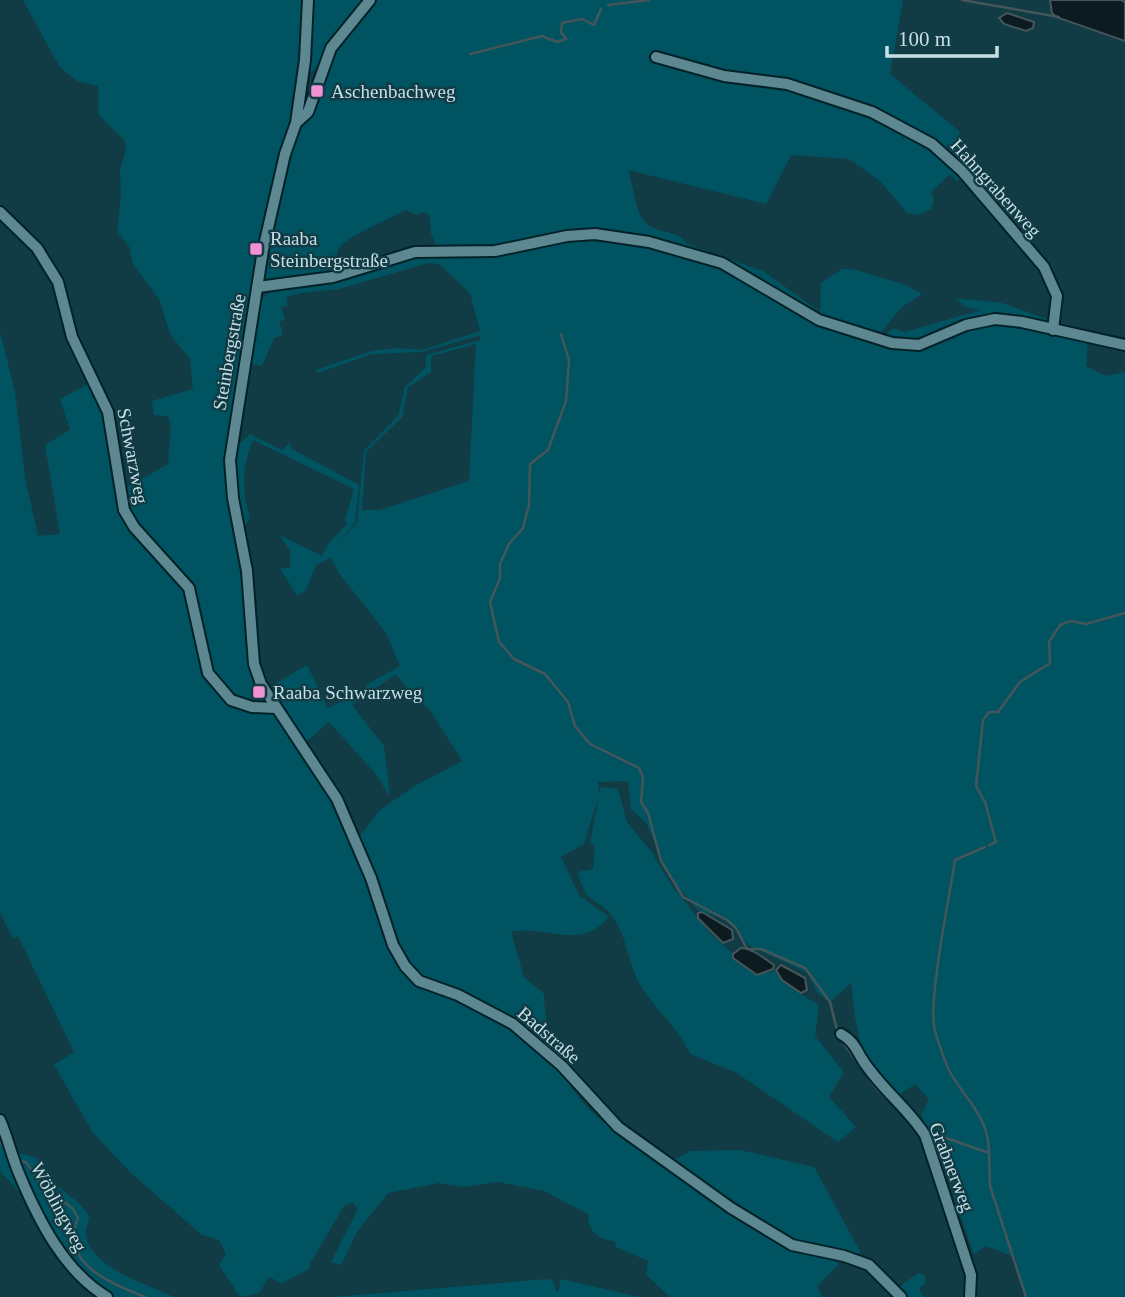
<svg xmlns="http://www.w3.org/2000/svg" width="1125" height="1297" viewBox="0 0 1125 1297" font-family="Georgia,serif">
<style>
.green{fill:#005462;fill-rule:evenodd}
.water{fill:#0c1b1f;stroke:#45565a;stroke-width:2}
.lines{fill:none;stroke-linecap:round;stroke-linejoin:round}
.stream{stroke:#45565a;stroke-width:2.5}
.minor-casing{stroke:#022228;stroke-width:14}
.minor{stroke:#5d8791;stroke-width:10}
.poi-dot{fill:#f391d5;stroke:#113c45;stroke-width:2.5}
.labels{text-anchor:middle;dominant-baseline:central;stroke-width:5;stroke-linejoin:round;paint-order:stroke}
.poi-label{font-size:19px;fill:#cadfe5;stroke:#113c45;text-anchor:start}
.street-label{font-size:19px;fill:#cadfe5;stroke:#113c45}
</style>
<rect width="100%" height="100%" fill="#113c45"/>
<path class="green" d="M23,0H366L293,97L285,154L230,433L246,596L266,701L264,703L241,702L215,680L194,596L130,515L122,490L168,464L171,427L168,416L154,415L152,401L193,389L190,359L170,334L160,301L133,264L130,248L117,231L121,197L120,169L126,151L124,140L99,115L98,86L77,81L59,66Z
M376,0H903L890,74L959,131V157L948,159L963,175L957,181L950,174L931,192L934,200L931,209L919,215L907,213L881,182L849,159L791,155L766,204L628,170C633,184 635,208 643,220C654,235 679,229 687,244L763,271L820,312L821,283L842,269H852L906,285L922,294L902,307L878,336L821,317L733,264L625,234L494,248L437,247L431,234L430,217L425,212L416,215L406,210C391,218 344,237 338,250C335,257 337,265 339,272L258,287L299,126L334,50Z
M577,237L625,240L712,262L793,308L898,347L973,325L1013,323L1088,341L1086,366L1106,376L1125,372V1297H1025L1015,1257L986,1246L974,1254L940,1156L921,1115L929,1099L915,1084L898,1096C860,1072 855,1024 851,983L830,1002L817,992L808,973L748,945L729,921L698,910L668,876L647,824L631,809L628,781L598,782L599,793L601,787L618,789L627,822L651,851L672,886L711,934L733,954V958L757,975L776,970L794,990L819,1005L815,1036L844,1072L829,1097L856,1127L838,1142L735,1072L690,1054C678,1028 657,1011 642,988C629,967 628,942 616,922C603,897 585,909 578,872L593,869L595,845L590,844L599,795L584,844L561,857L579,895L609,917C580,952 546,924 511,932L524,977L544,994C547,1087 592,1116 662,1166L691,1151L740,1150L814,1167L861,1253L837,1259L838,1265L817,1286L822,1297H670L646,1275L648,1261L616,1247L615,1241C598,1240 588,1231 588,1214L544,1191L498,1182L463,1187L439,1183L388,1193L357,1232L341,1265L331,1262L358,1209L352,1202L344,1206L311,1262L309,1269L282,1283L269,1277L259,1293L240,1297L219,1265L226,1254L219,1240L202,1235L132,1174L93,1133L54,1065L74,1052L18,936L13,939L0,912V332L15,392L25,477L38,536L60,534L45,445L70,430L60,399L92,382L103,403L122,511L180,578L220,693L272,710L327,788L354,843L380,810L413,787L462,761L430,710L411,694L396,674L352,705L384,746L390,796L374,772L329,722L305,743L268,688L307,665L328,708L367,689L366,685L400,666L386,633L339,573L331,558L316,565L306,590L297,596L280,568H290V550L279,535L322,556L328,544L348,523L345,521L354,489L253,440C242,467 241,490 250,518L243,528L234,477L235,449L250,434L282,450L290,443L292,449L359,485L355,522L334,549L357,522L364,451L398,416L405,387L426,367V355L480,340L481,335L421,352L372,354L317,373L316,370L371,351L396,348L422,350L480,331L470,293L439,264L428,263L339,289L300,293L286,297L288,305L281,307L285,319L279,322L283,335L274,338L262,366L251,364L261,301L267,294L279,288L416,255ZM476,344L469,481L379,510H362L366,452L402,417L408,387L431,372V356Z
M955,298L1002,303L1052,321L1048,324L1014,317L914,342L884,336L893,328L905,332L981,310L966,307Z
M0,1128L8,1150L37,1158C42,1165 46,1175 53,1181C65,1194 79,1200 89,1216C89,1223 84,1229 86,1236C94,1270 147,1284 174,1297H113L97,1288L48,1242L22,1195L0,1171Z
M918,1273L925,1276V1284L919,1288L923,1297H905L900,1287Z
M547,1279L553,1281L556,1291H559L560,1279L640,1297H334Z"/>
<path class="water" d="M1050,0H1121L1125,2V41L1056,17L1052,13Z
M1007,13L1034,22L1033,28L1026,31L1004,24L999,18Z
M702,912L732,930L733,939L723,943L698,918V913Z
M741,948C752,948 765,959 774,965L773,969L757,975L733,958V954Z
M781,965L805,978L807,990L801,993L782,980L776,970Z"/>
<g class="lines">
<path class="stream" d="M962,0L1059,17
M608,5L649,0
M470,54L542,36L557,42L566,39L561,32L562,23L582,19L594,25L601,9
M561,334L569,360L566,401L548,450L530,464L529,505L523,528L509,544L500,564V578L490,602L499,642L514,659L545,674L568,702L575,726L590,744L639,768L643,777L641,802L648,813L661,861L683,897L727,920L736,928L747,949H761L805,968L830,1002L837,1030
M989,845L996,842L985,802L976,786L983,720L989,712H998L1020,682L1050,663L1049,642L1060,625L1071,621L1086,624L1125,613
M985,847L955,860C950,895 927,1003 935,1031C939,1044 944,1060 950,1072C966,1101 989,1116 989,1153
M842,1041L876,1088L890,1101
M926,1131L989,1153L990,1186L1026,1297
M0,1141L7,1153
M19,1161L26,1162L40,1182L73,1209L78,1218C59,1264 111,1283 145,1297"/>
<g class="minor-casing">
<path id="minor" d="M308,0L305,60L296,123L285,154L263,250L230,460L233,498L247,571L254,664L261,684L337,799L371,878L393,945L405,966L419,981L458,995L513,1024L562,1066L618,1127L731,1208L792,1245L844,1256L869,1265L901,1297
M656,57L724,76L787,84L872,112L932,144L962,171L1044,267L1057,296L1053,330
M296,123L308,112L331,48L370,0
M0,212L37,248L58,282L72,337L108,412L124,510L134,527L189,588L208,673L231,700L252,707L276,708
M258,287L333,277L415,252L495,251L567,236L595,234L649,242L722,263L819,320L892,343L919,345L966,325L995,319L1022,322L1125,345
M841,1034C853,1041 855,1047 862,1059C880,1088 907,1107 925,1135L971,1275L970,1297
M0,1120C8,1138 12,1158 20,1176C39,1221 64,1271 107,1297"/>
</g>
<use href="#minor" class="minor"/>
</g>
<g class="poi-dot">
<rect x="310" y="84" width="14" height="14" rx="3.5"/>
<rect x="249" y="242" width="14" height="14" rx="3.5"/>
<rect x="252" y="685" width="14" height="14" rx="3.5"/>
</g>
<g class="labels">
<g class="poi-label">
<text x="331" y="91">Aschenbachweg</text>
<text x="270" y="238">Raaba<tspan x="270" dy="22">Steinbergstraße</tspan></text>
<text x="273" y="692">Raaba Schwarzweg</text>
</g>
<g class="street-label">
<text transform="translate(996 188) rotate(48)">Hahngrabenweg</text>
<text transform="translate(229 352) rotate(-80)">Steinbergstraße</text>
<text transform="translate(133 456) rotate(79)">Schwarzweg</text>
<text transform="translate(549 1035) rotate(41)">Badstraße</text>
<text transform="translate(952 1167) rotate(69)">Grabnerweg</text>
<text transform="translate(59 1207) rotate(62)">Wöblingweg</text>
</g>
</g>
<path d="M887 46v10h110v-10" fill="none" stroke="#cadfe5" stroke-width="3.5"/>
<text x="898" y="46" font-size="21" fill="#cadfe5" stroke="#113c45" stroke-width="5" paint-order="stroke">100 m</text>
</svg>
